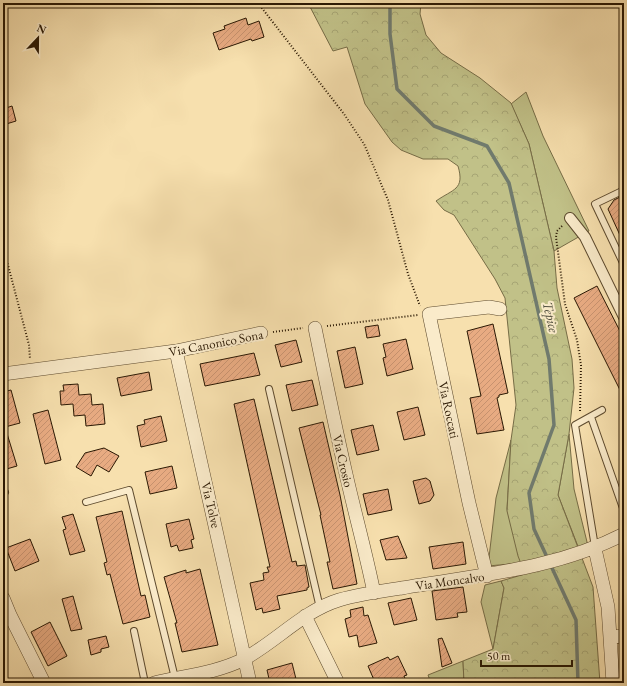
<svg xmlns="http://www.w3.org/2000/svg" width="627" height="686" viewBox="0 0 627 686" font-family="'EB Garamond',serif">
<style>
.green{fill:#c1c188;stroke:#766c46}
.forest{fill:url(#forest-crowns);stroke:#766c46}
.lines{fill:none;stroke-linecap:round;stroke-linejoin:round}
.stream{stroke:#707a6d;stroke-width:3.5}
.building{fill:url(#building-hatch);stroke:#2a1803}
.service-casing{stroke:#5d4a2e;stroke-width:8}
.pedestrian-casing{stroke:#5d4a2e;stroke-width:12}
.minor-casing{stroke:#5d4a2e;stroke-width:14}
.path{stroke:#2a1803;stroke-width:2;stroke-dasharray:1 2;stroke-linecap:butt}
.service{stroke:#faebca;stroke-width:6}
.pedestrian{stroke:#faebca;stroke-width:10}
.minor{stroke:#faebca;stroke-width:13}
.labels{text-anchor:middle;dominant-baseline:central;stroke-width:4;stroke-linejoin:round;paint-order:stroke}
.street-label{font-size:13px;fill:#2a1803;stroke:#faebca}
.water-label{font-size:14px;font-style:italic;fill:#535141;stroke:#faebca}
</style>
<defs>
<pattern id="forest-crowns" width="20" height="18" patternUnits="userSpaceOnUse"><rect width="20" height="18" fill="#c1c188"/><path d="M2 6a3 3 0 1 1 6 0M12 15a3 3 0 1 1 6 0" fill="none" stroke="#a6a574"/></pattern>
<pattern id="building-hatch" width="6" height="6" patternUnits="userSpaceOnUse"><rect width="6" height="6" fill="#e8ab82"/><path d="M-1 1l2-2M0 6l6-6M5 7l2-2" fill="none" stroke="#c7926f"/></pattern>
</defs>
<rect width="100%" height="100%" fill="#f7e0ae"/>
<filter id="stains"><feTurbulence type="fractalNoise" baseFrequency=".005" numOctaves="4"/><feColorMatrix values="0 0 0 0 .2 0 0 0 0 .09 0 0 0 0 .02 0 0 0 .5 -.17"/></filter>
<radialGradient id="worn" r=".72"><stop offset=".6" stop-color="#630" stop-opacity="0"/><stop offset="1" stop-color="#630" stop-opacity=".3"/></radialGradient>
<path class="green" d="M526,92L543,136L589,231L554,251L529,144L511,104Z
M569,434L574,489L588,546L579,549L558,495Z
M511,440L507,509L521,563L488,566L496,498Z
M501,581L504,588L493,649L481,602L485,585Z
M463,661L464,683H431L428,675Z"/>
<path class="forest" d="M308,3H421L420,14L426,35L441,53L480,78L511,103L529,144L554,251L557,288L572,359L574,388L569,434L558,495L593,587L600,683H464L463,661L493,649L504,588L501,581L525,574L518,556L507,511L511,440L516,405L505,298L495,279L454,215L444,210L436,201C453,189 465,190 458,166L448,159H423L401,150L392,142L365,104L347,47L333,51Z"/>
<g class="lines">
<path class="stream" d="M390,3V34L397,89L434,126L487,146L509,183L549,359L554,425L529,493L534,529L576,620L578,683"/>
</g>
<path class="building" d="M246,18L248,25L259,21L264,37L252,41L251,39L219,50L213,33L225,29L224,26Z
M12,106L16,121L3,125V109Z
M624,195V244L608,209L614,200Z
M597,286L624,339V398L574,298Z
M493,324L508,393L499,395V397L497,398L504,430L477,434L470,398L481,396L467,331Z
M378,325L380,336L367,338L365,327Z
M406,339L413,369L387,376L383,358L386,357L383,344Z
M296,340L302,362L281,367L275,345Z
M355,347L363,384L345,388L337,351Z
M254,353L260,375L205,386L200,364Z
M149,372L152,390L121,396L117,378Z
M312,380L318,405L292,411L286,385Z
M78,384L79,395L91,394L92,405L103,404L105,424L86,426L85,415L74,416L73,404L61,405L60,391H64L63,385Z
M11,390L20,423L5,427L17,466L3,470V392Z
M254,399L292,562L296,561L297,566L305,565L309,587L307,588V590L277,596L280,609L263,613L262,608L256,610L250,583L264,580L263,573L269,572L267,567H270L234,404Z
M418,407L425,435L404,440L397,412Z
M48,410L61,460L45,464L33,414Z
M161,416L167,441L141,447L137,426L145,424L144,420Z
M323,422L340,495L357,584L333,589L327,562H330L320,515H321L299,428Z
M373,425L379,450L357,455L351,430Z
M104,448L119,456L109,472L97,465L91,476L76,467L85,453Z
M172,466L177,488L150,494L145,472Z
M426,478L430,481L434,495L430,501L419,504L413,481Z
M388,489L392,510L368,515L363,494Z
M122,511L141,596L145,595L150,617L123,624L110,574L107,575L104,563L107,562L96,517Z
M73,514L85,551L70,555L63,530L66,529L62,517Z
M189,519L194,539L191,540L193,548L179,551L177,545L171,547L166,524Z
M398,536L407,558L386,560L380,540Z
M30,539L39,561L15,571L6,548Z
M463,542L466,564L433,569L429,547Z
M200,569L218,645L182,652L175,623H177L164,577L186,570V573Z
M463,587L467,612L457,613L458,617L436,620L432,591Z
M73,596L82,629L71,631L62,599Z
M411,598L417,620L394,625L388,603Z
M363,607L364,616L368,615L377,643L359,647L357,635L349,637L345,619L351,617L350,610Z
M50,622L67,656L48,666L31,632Z
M106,636L109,647L101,649V652L91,655L88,640Z
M442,638L452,663L442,667L438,639Z
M398,656L407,675L404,676L407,683H380L378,679L374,680L368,666L388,657L390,660Z
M292,663L297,683H270L267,670Z"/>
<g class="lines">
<g class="service-casing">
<path id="service" d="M624,190L595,204L624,265
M269,389L320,608
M591,417L624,511
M3,493L5,492
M86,502L129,490L175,678
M595,547L575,425L602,410
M134,631L145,683"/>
</g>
<g class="pedestrian-casing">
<path id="pedestrian" d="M570,218L585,237L624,317"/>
</g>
<g class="minor-casing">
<path id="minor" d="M315,328C325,377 335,426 346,474C355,514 366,553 374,593
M176,351L250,683
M3,374L176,351L261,333
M595,549L608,607L613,683
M487,576L469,503L429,314L489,307L500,309
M3,598L10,615L44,683
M305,616L338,683
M611,636L624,637
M154,683C183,676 217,673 244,659C277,641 303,611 339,600C359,594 381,591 402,588C477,575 554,570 624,534"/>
</g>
<path class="path" d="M258,3L344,114L364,144L388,200L408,274L420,306
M562,226L557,231L556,237L565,304L577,340L581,365L580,412
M3,246L29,345L30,359
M327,326L418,315
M273,332L303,328"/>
<use href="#service" class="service"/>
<use href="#pedestrian" class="pedestrian"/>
<use href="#minor" class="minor"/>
</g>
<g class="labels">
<g class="street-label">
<text transform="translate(216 343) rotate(-11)">Via Canonico Sona</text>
<text transform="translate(449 410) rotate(78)">Via Roccati</text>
<text transform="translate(343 461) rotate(77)">Via Crosio</text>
<text transform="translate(211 505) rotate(77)">Via Tolve</text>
<text transform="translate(450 581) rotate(-8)">Via Moncalvo</text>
</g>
<g class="water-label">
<text transform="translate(551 317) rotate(77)">Tepice</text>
</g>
</g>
<rect width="627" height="686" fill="none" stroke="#f7e0ae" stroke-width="16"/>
<rect x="4" y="4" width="619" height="678" fill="none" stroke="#2a1803" stroke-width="2"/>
<rect x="8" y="8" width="611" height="670" fill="none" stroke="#2a1803"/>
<g transform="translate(38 38) rotate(22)" stroke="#faebca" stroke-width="3" paint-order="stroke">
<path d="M0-3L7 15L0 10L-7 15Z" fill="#2a1803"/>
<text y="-6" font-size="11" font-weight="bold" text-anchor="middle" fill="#2a1803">N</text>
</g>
<path d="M481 660v6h91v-6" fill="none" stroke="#2a1803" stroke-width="2"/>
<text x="487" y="660" font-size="12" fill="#2a1803" stroke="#faebca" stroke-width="3" paint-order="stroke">50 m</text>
<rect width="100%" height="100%" filter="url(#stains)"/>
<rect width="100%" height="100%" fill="url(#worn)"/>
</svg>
